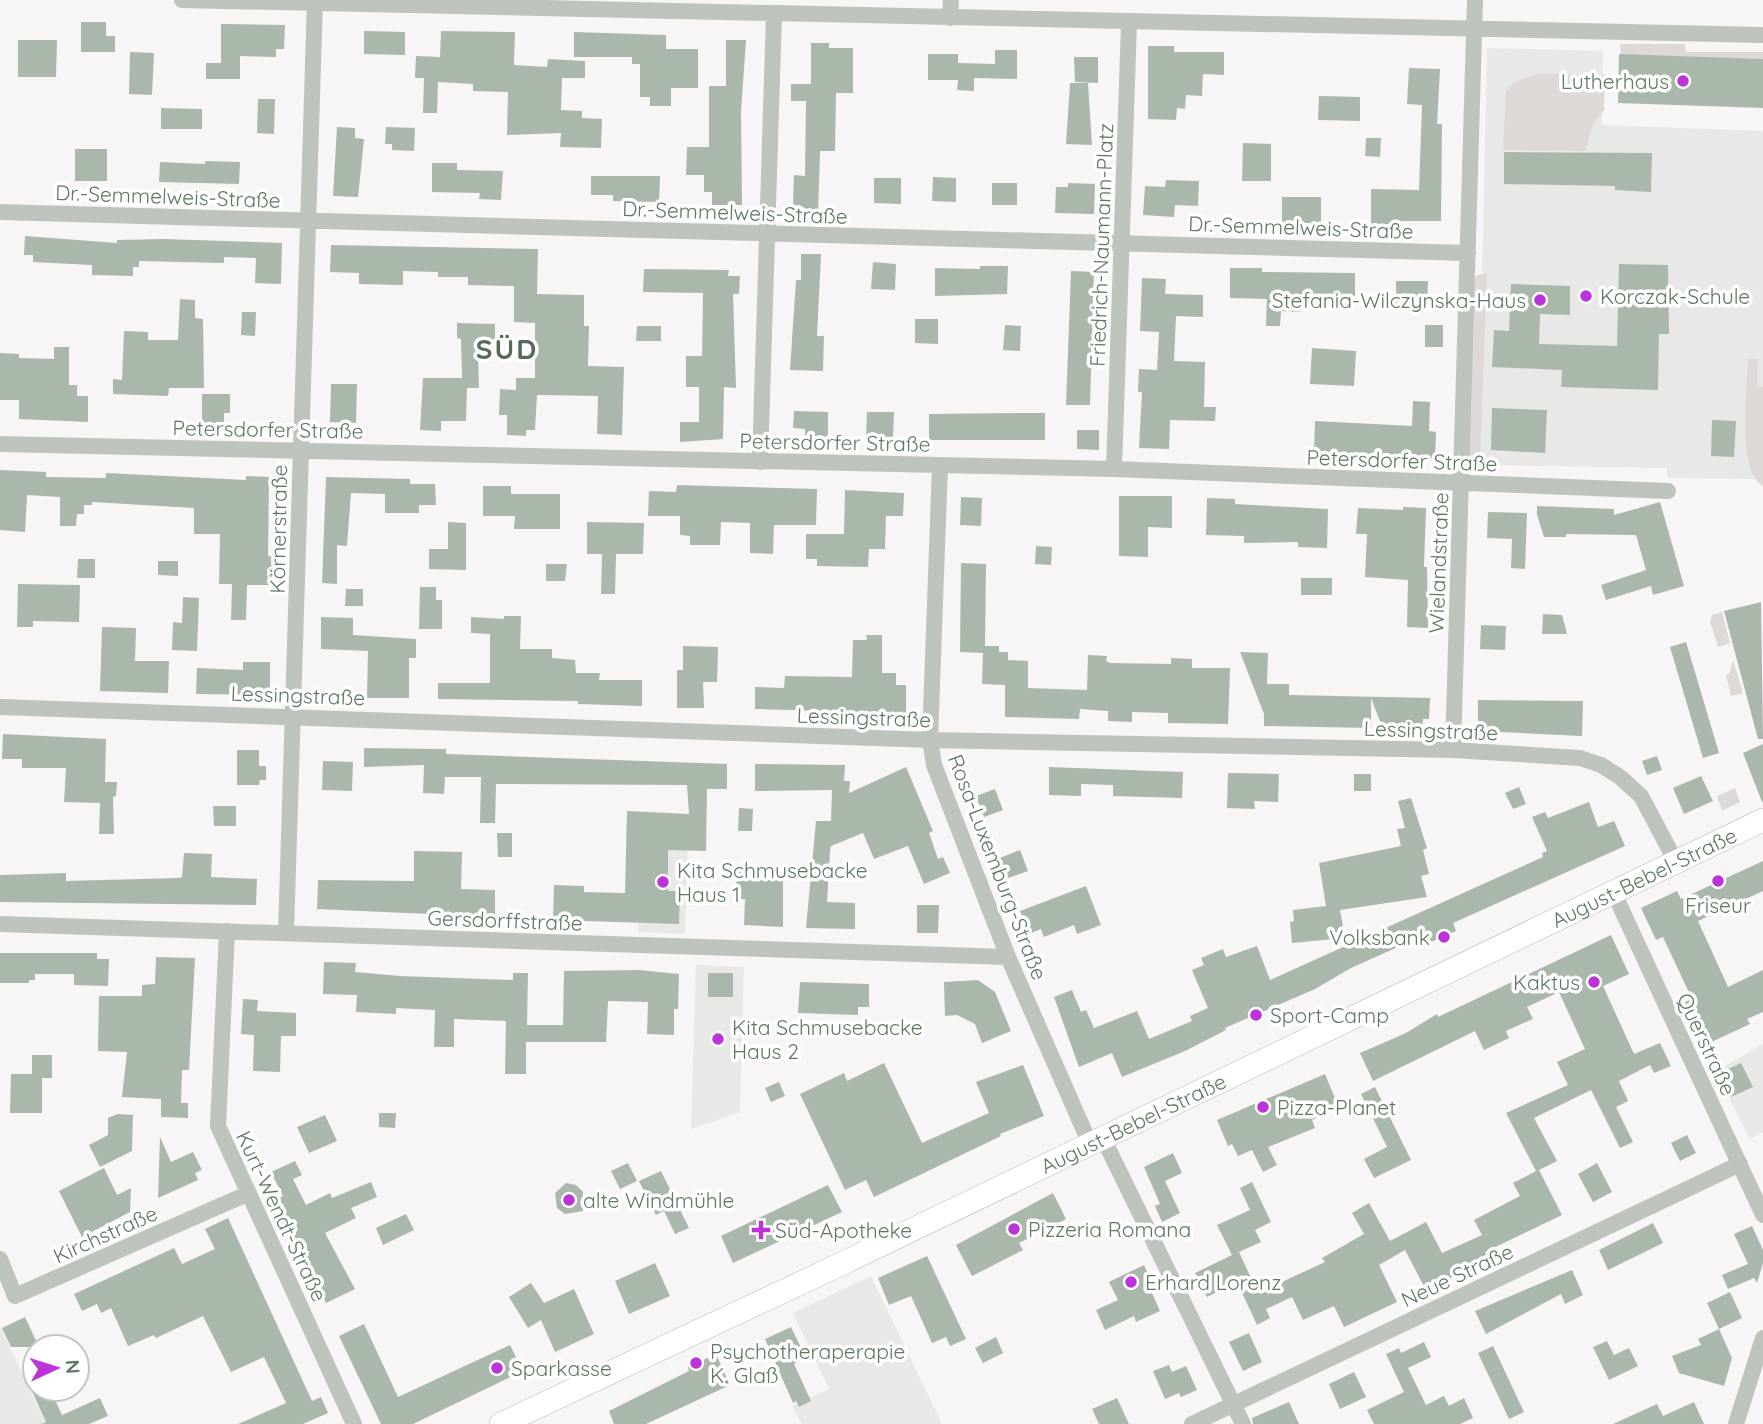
<svg xmlns="http://www.w3.org/2000/svg" width="1763" height="1424" viewBox="0 0 1763 1424" font-family="Quicksand,sans-serif">
<style>
.built{fill:#e8e8e7}
.green{fill:#ded9d6}
.building{fill:#aab7ab}
.lines{fill:none;stroke-linecap:round;stroke-linejoin:round}
.secondary-casing{stroke:#afb9af;stroke-width:24}
.minor{stroke:#bcc4bc;stroke-width:16}
.secondary{stroke:#fff;stroke-width:23}
.poi-dot{fill:#bc33d9;stroke:#fff;stroke-width:2.5}
.labels{text-anchor:middle;dominant-baseline:central;stroke-width:7;stroke-linejoin:round;paint-order:stroke}
.poi-label{font-size:21px;fill:#5f7860;stroke:#fff;text-anchor:start}
.street-label{font-size:21px;fill:#5f7860;stroke:#fff}
.district-label{font-size:28px;font-weight:bold;letter-spacing:2px;fill:#566a57;stroke:#fff}
</style>
<rect width="100%" height="100%" fill="#f8f5f6"/>
<path class="built" d="M1487,48L1603,51L1602,125L1763,131V479L1667,478V468L1478,465Z
M641,831L688,832L685,934L638,932Z
M696,965L744,967L740,1112L691,1129Z
M1763,1044V1132L1750,1139L1716,1071Z
M871,1276L942,1424H802L792,1406L829,1389L793,1313Z
M0,1326L46,1424H0Z"/>
<path class="green" d="M1620,44H1685L1686,52H1763V59L1621,56Z
M1538,74L1605,75L1604,110L1592,126L1586,151L1503,150L1506,91L1516,81Z
M1487,273L1480,462H1486V472H1475L1468,462L1473,281L1477,275Z
M1748,359H1758L1757,386L1763,387V486C1736,471 1747,387 1748,359Z
M1722,612L1730,643L1718,647L1710,621L1712,615Z
M1733,660L1743,693L1731,696L1726,675L1730,673Z
M1735,788L1740,802L1722,811L1717,796Z"/>
<path class="building" d="M81,22H106V36H115V52H81Z
M221,24L285,25L284,49H276V57L240,56V79H206V63H221Z
M364,31L405,32V55L364,54Z
M441,31L515,32L514,65L547,67L548,59L585,61V78H562L561,110L582,111V118L602,119L601,148L560,147L561,133L507,135L508,92L473,91V84L438,82L437,113H423L424,78H415L416,56L440,57Z
M574,32L666,35V49H698V88H671V106H650V97H640V64H632V57H574Z
M18,40H57L56,77H18Z
M726,40H746L741,111L742,205H712V192H704V175H686L687,147H709V86H726Z
M811,43H829V48H853V93H836L835,151H820L818,215H804V207L793,206L794,175L805,176L806,101H791V84H811Z
M1148,46H1174V52H1224V75L1203,74L1202,96L1186,95L1185,109L1177,108L1176,120L1148,119Z
M995,50H1017V79L974,78V91L957,90L958,80H928V54H958V63L995,64Z
M130,52L154,53L152,95L129,94Z
M1619,54L1763,59V108L1618,103Z
M1074,57H1098V83L1075,82Z
M1409,68L1440,69L1437,124H1442L1441,221H1399V225L1371,224V189L1419,190L1422,105L1407,104Z
M1070,83H1088L1092,145L1066,144Z
M1319,96L1360,97V121L1318,120Z
M258,99H275L274,134L257,133Z
M161,108L202,109V129H161Z
M337,127L355,128V138L364,139L358,197L333,196Z
M386,127L415,128L414,151L392,150V144H385Z
M1366,138H1381L1380,157L1365,156Z
M1243,143L1271,144V181H1242Z
M75,149H107V181H75Z
M1504,152L1652,153L1651,192L1615,190V186L1504,184Z
M205,161L240,162L239,184L159,182L160,162L205,164Z
M432,163H457V170L503,171L501,200L479,199L480,193L432,192Z
M591,176H660L659,202L613,201V195H591Z
M933,177L956,178V202L932,201Z
M874,178H901V204L874,203Z
M1166,180L1199,181L1198,206L1175,205L1174,217L1143,215L1145,186L1165,187Z
M992,183H1017V205H992Z
M1068,183L1095,184L1094,214L1055,213L1056,187H1068Z
M1282,197H1321V223H1282Z
M25,236L117,243V240L164,239L282,243L281,284L255,283L256,258L224,257V263L139,261V267H133V276L92,275V265L33,262V255H24Z
M331,245L538,249L537,294L584,295V326H589L588,366L624,367L622,435L597,434L598,396L537,395L535,430H526V436L507,435V415H499L500,389L516,390V378H535V323L514,322V286L468,285V277H438V272L403,271V285L359,284V273L330,272Z
M801,254H821L817,336H824L823,371L790,370L796,280H801Z
M873,262L896,264L895,290L871,289Z
M1619,264L1668,265L1669,334H1659L1658,390L1561,387L1562,370L1492,367L1494,330L1509,331L1511,284L1570,286V315L1540,314L1539,344L1617,346Z
M980,266H1008L1007,294L935,296V268L980,269Z
M1230,268H1262V272L1355,273V296H1347V306L1300,305V312L1281,311L1280,326H1266L1267,299L1230,298Z
M644,269L729,270L728,276H740L739,294H733L736,388L724,387L723,439L680,442V422H699V387H686V356H702L703,293L643,292Z
M1071,271L1094,272L1090,405H1066Z
M1142,278L1166,279L1165,294L1203,295V317L1176,316L1174,361L1205,362L1204,407H1216L1215,421L1170,420L1169,449L1139,448L1142,392H1138L1139,369L1157,370L1159,332L1140,331Z
M1396,281H1428L1427,308L1396,307Z
M180,299L195,300V318L203,319L204,388H169L168,396L113,394V379L122,380L124,331L148,332V340H178Z
M242,312H256L255,336L241,335Z
M915,319H938V344L915,343Z
M457,323L495,324V353H478L479,388H467L466,421H441V431L420,430L423,378H462L461,339L457,338Z
M1005,325L1021,326L1020,351L1003,350Z
M1425,325H1443V347H1425Z
M637,326H661V341H636Z
M54,347H69V385H77V396H88V422L19,419V400H0V353L19,354V358L54,359Z
M1312,348L1356,351L1354,386L1310,384Z
M331,384H357L356,423L330,422Z
M202,394H230V413H224V425H202Z
M1413,401L1430,402L1429,431L1436,432L1435,459L1314,455L1315,421L1412,426Z
M1492,408L1547,410L1545,453L1491,450Z
M794,411L828,412V441L805,440V429L793,428Z
M867,412H894L893,437H866Z
M1022,413H1045V440H929V414Z
M1712,420L1736,421L1734,457L1711,456Z
M1077,430H1099V450L1077,449Z
M0,470L46,472V477L106,478V473L246,480V476L269,477L268,556L275,557L274,585H247L246,620H231L232,584H219L220,534H194V508L92,502V505H84V514H77L76,526H60V497L27,495L25,532L0,530Z
M326,477L410,479V484H435L436,505H419V513H385V494L351,493L347,546L337,545V584L322,583Z
M677,485L817,489L816,525H774L773,554L750,553V523L721,522L720,545H690V536L680,535V516H648L649,491L676,492Z
M483,486H511V494H560V529H514L515,516H483Z
M845,490L904,493L903,516H886L885,549H869L868,567L817,566V559H806V534H844Z
M1119,496H1172V528L1148,527V557L1119,556Z
M961,497L982,498L981,526L960,525Z
M1207,498L1235,499V504L1328,509L1327,548L1298,547V542L1244,543V536L1206,535Z
M1660,502L1684,586L1653,595L1651,586L1606,600L1601,585L1646,570L1636,535L1566,534V537H1544L1537,515V506L1614,509V515Z
M1403,507L1426,508L1424,567H1427L1428,628L1407,627L1408,580L1365,577L1367,534H1356L1358,508L1403,510Z
M1488,512L1527,513L1525,569L1511,568L1512,539L1487,538Z
M448,522L466,523V570L429,569V549H448Z
M587,522L644,523L643,554H616L615,594H601L602,554H587Z
M1036,546L1052,547L1051,565L1035,564Z
M78,559H95V578H77Z
M158,561H178V576L158,575Z
M961,563L986,564L985,646H999V652H1008V660L1028,661V688L1087,690L1088,655L1107,656L1106,661L1110,663L1171,664V658L1192,659V668H1230L1228,724L1168,723V713L1132,712V722L1108,721V711L1080,709L1079,719L1005,717V685L982,684L983,653L960,652Z
M546,564H567L565,581H546Z
M1301,578H1332V595H1301Z
M18,584L80,585L79,622L33,621V627H17Z
M420,587H436V600H442V629H419Z
M346,589H363V606H345Z
M183,597L199,598L197,651L172,650L173,622L182,623Z
M1761,602L1763,739H1758L1724,611Z
M1543,614L1562,615L1567,634H1542Z
M504,616H521L520,649H552V658L575,660L576,673H600L599,680H642V706L578,704V701L438,699V683H490V634L471,633V617L504,619Z
M321,617L353,618V635L416,639V658H409V698H367L368,651L321,649Z
M1481,625L1506,626L1505,650L1480,649Z
M102,627L136,628L135,661H169L168,693L100,691Z
M866,635H882V673H896V685H906V713L755,709V687L784,688L785,676L852,677L853,640H867Z
M1686,642L1719,753L1703,758L1670,647Z
M683,646L718,647L717,682H703L704,708H677V670H683Z
M1240,652L1268,653L1267,684H1289V695L1430,698L1429,719H1423L1422,731L1383,729L1371,698V728L1264,726V714Z
M243,662H270V690L266,695L196,694L197,668L243,670Z
M1478,700L1583,701L1582,736L1478,731Z
M3,734L106,739L105,782H117L116,796L113,797L114,834H99L100,803L64,802L66,768H22V759H2Z
M1763,744V802H1762L1743,753Z
M364,748L446,749V754L727,764V789H707L706,851L668,850V891H680L679,924L553,920L554,885L584,886V892L625,893L627,811L689,814L687,785L496,784L495,823H480L481,777H445L444,794L423,793L424,765L364,767Z
M237,750H259V766H266V780H260L259,785H237Z
M1657,756L1662,770L1647,775L1642,761Z
M323,761L353,762L352,791L322,790Z
M755,764L845,765L844,781H850L849,793L906,767L933,831L929,833L938,859L943,857L950,873L924,884L908,846L874,859L863,833L831,846L830,850L827,902L855,903V929L806,928L816,821H831L832,790L755,791Z
M1049,767L1183,772L1182,798L1113,796V785L1081,784V796L1049,795Z
M1228,773L1279,774L1278,802L1254,801L1255,809L1227,808Z
M1354,774H1371V791H1354Z
M1701,776L1713,801L1684,814L1673,788Z
M1519,787L1526,804L1513,809L1505,793Z
M995,789L1003,810L984,817L976,796Z
M1411,798L1427,848L1423,850L1429,874L1421,876L1427,897L1340,910L1345,938L1292,943L1290,922L1294,921L1293,910L1326,906L1319,863L1401,846L1397,829L1405,828L1398,801Z
M1589,802L1598,827L1614,821L1625,846L1453,923L1456,931L1431,942L1427,934L1351,968L1315,989L1225,1028L1226,1030L1185,1051L1122,1077L1112,1053L1079,1067L1054,997L1072,990L1081,1012L1086,1010L1094,1028L1137,1011L1149,1039L1192,1021L1190,1016L1208,1008L1192,970L1204,965L1201,958L1223,949L1226,957L1257,946L1270,980L1543,857L1542,853L1547,851L1532,817L1545,812L1548,818Z
M213,806H236V826H214Z
M739,808L753,809L752,831H738Z
M497,833H512V857H498Z
M1020,850L1028,871L1008,878L1000,858Z
M414,851L462,852L461,889L495,890V917L317,909L318,880L414,881Z
M184,853L212,854L211,877L257,879L256,905L0,902V875L66,873V881L179,878L182,877Z
M1763,861V891L1698,921L1728,987L1763,970V1012L1747,1019L1750,1024L1705,1045L1685,1002L1692,999L1663,937L1656,940L1641,908L1677,891L1681,899Z
M760,869H783V927L744,925L745,899H736L737,870L760,871Z
M1086,886L1101,925L1077,934L1074,925L1044,937L1041,929L1029,934L1020,911Z
M917,905H939L938,933H917Z
M1611,935L1629,974L1603,986L1634,1054L1660,1043L1671,1066L1654,1073L1650,1065L1619,1081L1628,1101L1616,1107L1633,1142L1620,1148L1591,1090L1534,1118L1557,1161L1539,1170L1562,1215L1485,1252L1488,1260L1426,1290L1405,1250L1379,1265L1397,1302L1344,1327L1334,1306L1303,1320L1292,1297L1266,1309L1270,1318L1257,1325L1237,1282L1207,1297L1195,1273L1232,1255L1217,1225L1250,1210L1240,1188L1252,1182L1271,1222L1255,1230L1261,1242L1239,1252L1258,1293L1325,1262L1322,1258L1364,1234L1352,1213L1369,1203L1390,1241L1426,1222L1442,1253L1482,1235L1474,1220L1520,1196L1513,1183L1536,1171L1506,1113L1568,1085L1557,1062L1585,1049L1559,992L1527,1007L1533,1019L1506,1031L1509,1038L1484,1050L1475,1031L1373,1081L1360,1053L1406,1033L1437,1014L1438,1017Z
M0,953H97V959H109L108,986L74,985V974H35V980H29V983H0Z
M156,957L195,958L189,1070H182L181,1103H188V1118L161,1117V1099L122,1097L127,1052L98,1051L99,996H142V985L155,984Z
M324,962L356,963L355,972L400,976L513,980V973H528L527,1025H563L564,971L639,970L679,974L678,1009H674V1035L647,1034L648,1002L608,1001L606,1042H526V1074H505L506,1021L454,1019V1047H434L435,1010L396,1008V1014L356,1012L357,995L323,994Z
M708,973H733V997H708Z
M978,980L995,992L1011,1031L982,1043L975,1024L957,1015L945,1016L944,982Z
M800,982L869,984V1007H858V1015L798,1013Z
M243,999L258,1000L257,1011L296,1013V1036H281L280,1072L253,1071L254,1035L241,1034Z
M32,1055H52V1078H42V1113H10L11,1074H32Z
M884,1063L922,1143L989,1113L976,1082L1023,1065L1044,1116L1000,1134L1001,1136L874,1197L866,1180L845,1190L800,1094L844,1073L847,1081Z
M1741,1063L1753,1087L1731,1097L1720,1073Z
M1325,1074L1339,1108L1312,1120L1315,1128L1268,1147L1277,1165L1263,1172L1252,1150L1238,1156L1232,1144L1228,1146L1217,1120Z
M779,1082L785,1096L771,1102L765,1088Z
M1375,1087L1411,1160L1374,1178L1364,1159L1387,1147L1361,1094Z
M379,1113H396L395,1128L379,1127Z
M118,1114L133,1115L132,1151L100,1167L89,1145L108,1135V1118Z
M325,1115L337,1141L309,1153L297,1127Z
M1687,1135L1696,1153L1680,1161L1671,1143Z
M160,1137L171,1162L193,1152L202,1170L195,1173L198,1180L158,1198Z
M1173,1153L1182,1173L1165,1181L1180,1213L1162,1222L1155,1206L1160,1204L1144,1167Z
M295,1161L302,1175L293,1179L306,1205L330,1193L332,1198L371,1182L377,1197L351,1208L356,1218L325,1233L355,1289L326,1303L289,1227L284,1230L271,1202L283,1196L271,1172Z
M628,1163L637,1181L620,1189L611,1171Z
M1597,1163L1612,1192L1593,1202L1578,1174Z
M104,1168L117,1195L131,1188L130,1212L82,1237L59,1191Z
M661,1171L689,1228L675,1234L664,1211L656,1215L639,1181Z
M566,1183L576,1185L583,1192V1211L565,1214L557,1208L555,1193Z
M828,1185L842,1212L733,1263L721,1236Z
M1053,1193L1066,1219L1019,1243L1023,1250L972,1276L956,1245Z
M406,1214L414,1230L383,1245L376,1228Z
M228,1218L312,1401L321,1397L328,1413L303,1424H238L286,1403L264,1357L231,1372L203,1316L156,1338L154,1335L128,1346L111,1308L101,1313L97,1304L82,1311L74,1294L174,1248L182,1264L215,1249L205,1229Z
M1653,1223L1663,1243L1608,1270L1599,1250Z
M1752,1226L1763,1250V1263L1757,1283L1754,1278L1728,1289L1722,1275L1748,1264L1734,1234Z
M927,1256L966,1339L950,1346L946,1337L932,1343L911,1296L889,1305L878,1278Z
M655,1263L670,1296L629,1314L615,1281Z
M1144,1265L1152,1282L1148,1284L1160,1311L1136,1322L1134,1316L1105,1330L1096,1310L1118,1300L1109,1282Z
M1572,1270L1583,1295L1565,1304L1561,1294L1486,1334L1475,1311Z
M531,1283L544,1303L574,1289L594,1334L555,1352L541,1320L528,1328L509,1297Z
M1730,1292L1742,1318L1719,1329L1707,1303Z
M25,1317L39,1347H11L2,1328Z
M364,1324L398,1397L510,1345L523,1371L413,1424H381L339,1336Z
M791,1327L806,1358L794,1364L811,1401L799,1407L796,1401L793,1403L765,1339Z
M1719,1329L1732,1358L1724,1386L1679,1373L1672,1356L1701,1345L1698,1339Z
M1249,1333L1262,1362L1243,1371L1229,1342Z
M996,1337L1003,1353L983,1363L975,1348Z
M1607,1341L1614,1355L1629,1348L1638,1366L1609,1380L1593,1347Z
M1424,1342L1431,1357L1408,1368L1426,1405L1444,1396L1449,1406L1464,1398L1473,1418L1460,1424H1374L1367,1410L1404,1392L1386,1354L1399,1348L1401,1353Z
M1493,1346L1524,1412L1509,1419L1478,1353Z
M716,1354L730,1385L646,1424H614L609,1411L689,1371L688,1367Z
M1169,1365L1172,1372L1186,1366L1197,1390L1181,1397L1179,1393L1165,1399L1153,1371Z
M1354,1372L1366,1397L1340,1409L1329,1384Z
M31,1389H50L62,1415L100,1398L108,1416L89,1424H42L46,1422Z
M1117,1398L1129,1424H1099L1092,1409Z
M1289,1402L1299,1424H1253L1252,1418Z
M1694,1402L1704,1424H1613L1657,1404L1663,1416Z"/>
<g class="lines">
<g class="secondary-casing">
<g id="secondary">
<path id="s1" d="M501,1424L837,1266L1763,820"/>
</g>
</g>
<path class="minor" d="M182,0L1763,35
M950,18L951,0
M0,212L1468,253
M0,444L1114,469L1668,491
M760,462L774,14
M940,465L930,740L934,765L1008,957L1090,1144
M1114,469L1129,23
M0,707L930,740L1453,750L1580,758L1601,765L1620,777L1641,796L1676,862
M1453,750L1475,0
M1613,891L1763,1215
M0,924L1008,957
M227,931L218,1126L354,1424
M286,933L315,0
M1103,1138L1243,1424
M0,1259L15,1296L247,1194
M1192,1424L1740,1164
M1736,1424L1763,1338"/>
<use href="#secondary" class="secondary"/>
</g>
<g class="poi-dot">
<circle cx="1683" cy="81" r="7"/>
<circle cx="1586" cy="296" r="7"/>
<circle cx="1540" cy="300" r="7"/>
<circle cx="1718" cy="881" r="7"/>
<circle cx="663" cy="882" r="7"/>
<circle cx="1444" cy="937" r="7"/>
<circle cx="1594" cy="982" r="7"/>
<circle cx="1256" cy="1015" r="7"/>
<circle cx="718" cy="1039" r="7"/>
<circle cx="1263" cy="1107" r="7"/>
<circle cx="569" cy="1200" r="7"/>
<circle cx="1014" cy="1229" r="7"/>
<path d="M757.5 1219.5h7v7h7v7h-7v7h-7v-7h-7v-7h7z"/>
<circle cx="1131" cy="1282" r="7"/>
<circle cx="696" cy="1363" r="7"/>
<circle cx="497" cy="1368" r="7"/>
</g>
<g class="labels">
<g class="poi-label">
<text x="1669" y="81" text-anchor="end">Lutherhaus</text>
<text x="1600" y="296">Korczak-Schule</text>
<text x="1526" y="300" text-anchor="end">Stefania-Wilczynska-Haus</text>
<text x="677" y="870">Kita Schmusebacke<tspan x="677" dy="24">Haus 1</tspan></text>
<text x="1718" y="905" text-anchor="middle">Friseur</text>
<text x="1430" y="937" text-anchor="end">Volksbank</text>
<text x="1580" y="982" text-anchor="end">Kaktus</text>
<text x="1270" y="1015">Sport-Camp</text>
<text x="732" y="1027">Kita Schmusebacke<tspan x="732" dy="24">Haus 2</tspan></text>
<text x="1277" y="1107">Pizza-Planet</text>
<text x="583" y="1200">alte Windmühle</text>
<text x="1028" y="1229">Pizzeria Romana</text>
<text x="775" y="1230">Süd-Apotheke</text>
<text x="1145" y="1282">Erhard Lorenz</text>
<text x="710" y="1351">Psychotheraperapie<tspan x="710" dy="24">K. Glaß</tspan></text>
<text x="511" y="1368">Sparkasse</text>
</g>
<g class="street-label">
<text transform="translate(168 196) rotate(2)">Dr.-Semmelweis-Straße</text>
<text transform="translate(735 212) rotate(2)">Dr.-Semmelweis-Straße</text>
<text transform="translate(1301 227) rotate(2)">Dr.-Semmelweis-Straße</text>
<text transform="translate(1101 245) rotate(-88)">Friedrich-Naumann-Platz</text>
<text transform="translate(268 429) rotate(1)">Petersdorfer Straße</text>
<text transform="translate(835 442) rotate(1)">Petersdorfer Straße</text>
<text transform="translate(1402 460) rotate(2)">Petersdorfer Straße</text>
<text transform="translate(278 529) rotate(-89)">Körnerstraße</text>
<text transform="translate(1438 563) rotate(-88)">Wielandstraße</text>
<text transform="translate(298 695) rotate(2)">Lessingstraße</text>
<text transform="translate(864 717) rotate(2)">Lessingstraße</text>
<text transform="translate(1431 730) rotate(2)">Lessingstraße</text>
<text transform="translate(998 867) rotate(69)">Rosa-Luxemburg-Straße</text>
<text stroke="none"><textPath href="#s1" startOffset="1267">August-Bebel-Straße</textPath></text>
<text transform="translate(505 920) rotate(2)">Gersdorffstraße</text>
<text transform="translate(1707 1044) rotate(65)">Querstraße</text>
<text stroke="none"><textPath href="#s1" startOffset="700">August-Bebel-Straße</textPath></text>
<text transform="translate(282 1216) rotate(65)">Kurt-Wendt-Straße</text>
<text transform="translate(105 1234) rotate(-24)">Kirchstraße</text>
<text transform="translate(1457 1275) rotate(-25)">Neue Straße</text>
</g>
<g class="district-label">
<text x="507" y="348">SÜD</text>
</g>
</g>
<g transform="translate(56 1368) rotate(86)"><circle r="33" fill="#ffffff" stroke="#bfc9bf" stroke-width="2"/>
<path d="M0-5L12 26L0 18L-12 26Z" fill="#bc33d9"/>
<text y="-10" font-size="19" font-weight="bold" text-anchor="middle" fill="#5f7860">N</text>
</g>
</svg>
